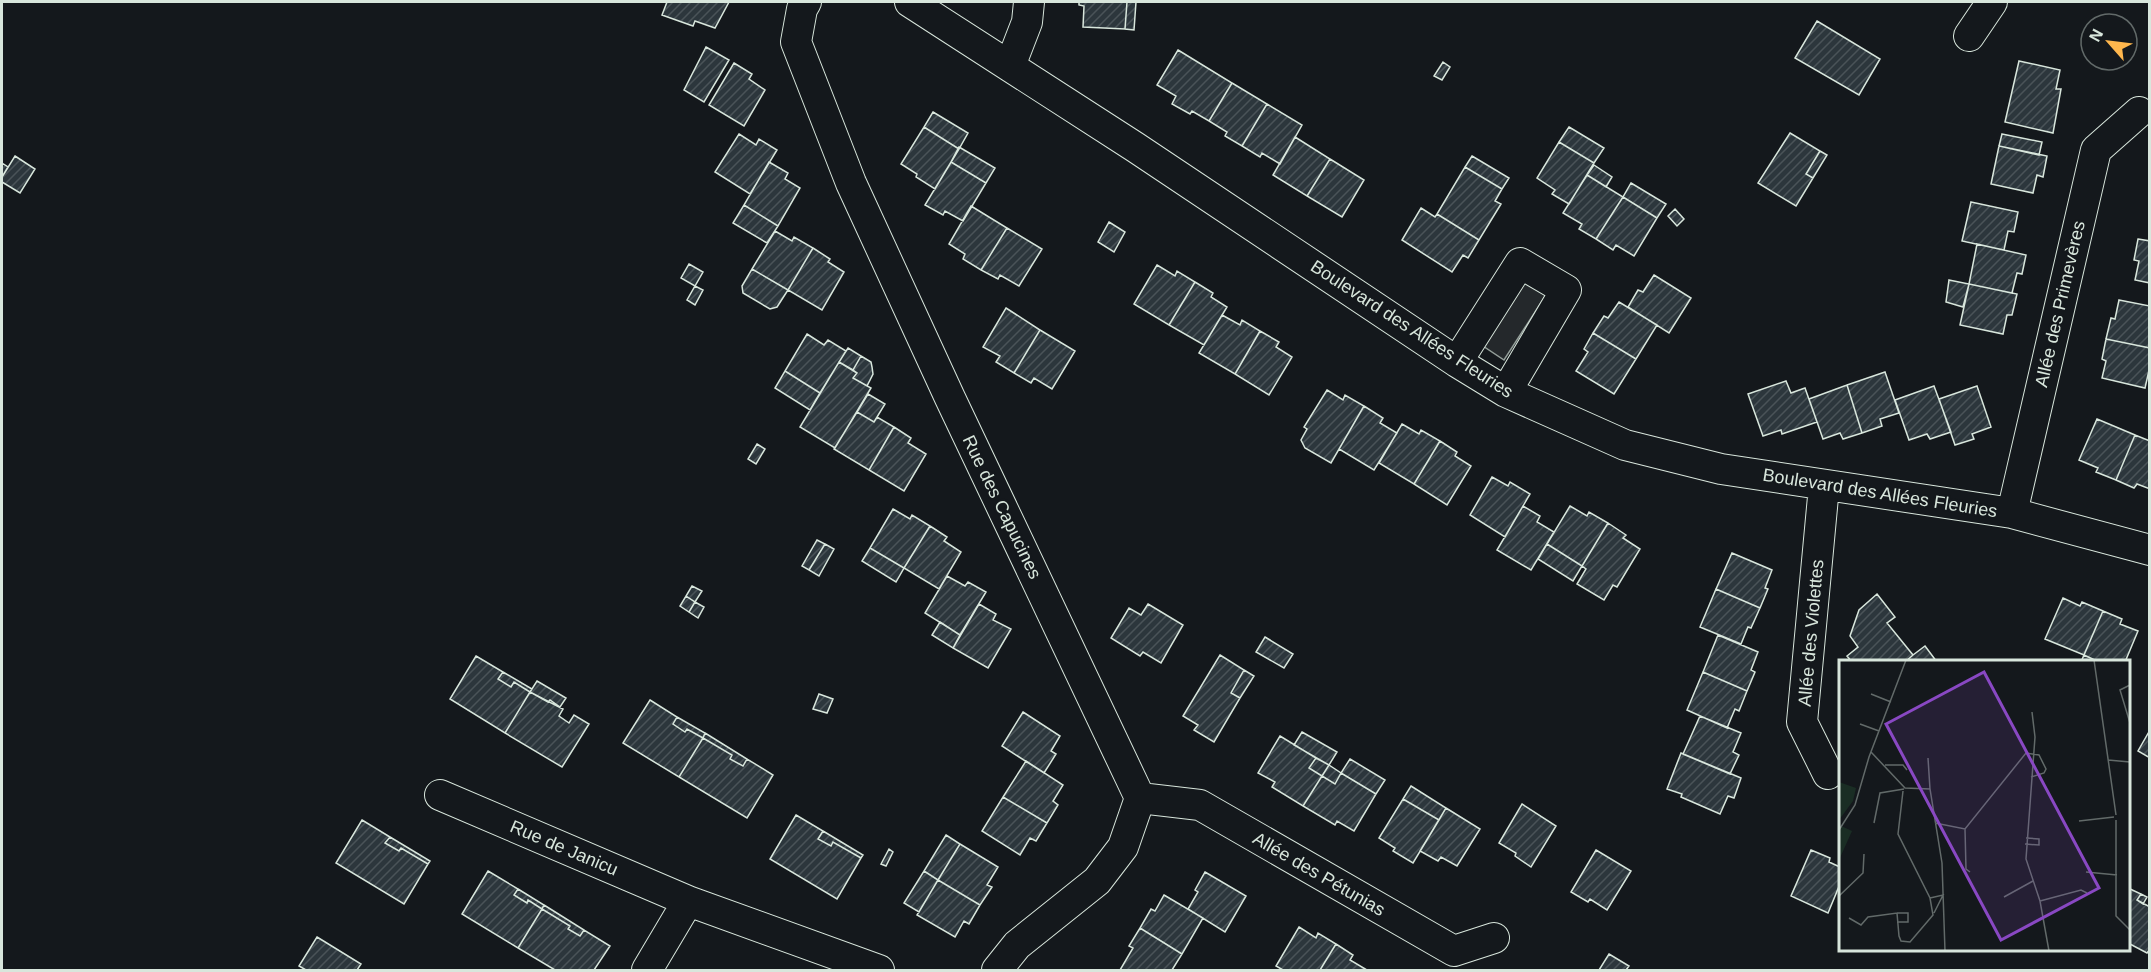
<svg xmlns="http://www.w3.org/2000/svg" width="2151" height="972" viewBox="0 0 2151 972" font-family="Helvetica,sans-serif">
<style>
.parking{fill:#24282b;stroke:#939e99;stroke-width:1.5}
.building{fill:url(#building-hatch);stroke:#d8e6dc;stroke-width:1.5}
.lines{fill:none;stroke-linecap:round;stroke-linejoin:round}
.minor-casing{stroke:#d8e6dc;stroke-width:32}
.minor{stroke:#14181c;stroke-width:30}
.labels{text-anchor:middle;dominant-baseline:central;stroke-width:4.5;stroke-linejoin:round;paint-order:stroke}
.street-label{font-size:18px;fill:#d8e6dc;stroke:#14181c}
.inset-road{fill:none;stroke:#626a69;stroke-width:1.5}
.view{fill:#8948c3;fill-opacity:0.15;stroke:#8948c3;stroke-width:3}
.inset-edge{fill:none;stroke:#d8e6dc;stroke-width:3}
</style>
<defs>
<pattern id="building-hatch" width="6" height="6" patternUnits="userSpaceOnUse" patternTransform="scale(1.5)"><rect width="6" height="6" fill="#2c363c"/><path d="M-1 1l2-2M0 6l6-6M5 7l2-2" fill="none" stroke="#4a5358"/></pattern>
</defs>
<rect width="100%" height="100%" fill="#14181c"/>
<path class="parking" d="M1523,281L1546,295L1504,360L1483,346Z"/>
<path class="building" d="M667,2H729L715,28L695,21L693,26L662,15Z
M1079,2H1127L1125,29L1083,27L1084,6L1079,5Z
M1127,2H1136L1134,30L1125,29Z
M1817,21L1880,59L1859,95L1795,58Z
M706,47L729,60L704,102L684,90Z
M1178,50L1232,83L1209,121L1192,111L1190,114L1172,104L1176,96L1157,85Z
M2019,61L2060,70L2056,89H2061L2053,133L2005,122Z
M1443,62L1450,67L1442,80L1434,76Z
M734,63L752,74L749,79L765,90L744,126L709,105Z
M1232,83L1267,104L1242,146L1225,136L1227,132L1209,121Z
M1267,104L1302,125L1280,164L1262,153L1260,157L1242,146Z
M933,112L968,133L959,149L924,127Z
M924,127L959,149L935,189L916,177L917,174L901,164Z
M1569,127L1604,148L1594,163L1559,142Z
M1790,133L1820,151L1806,174L1813,178L1796,206L1758,183Z
M739,134L756,145L759,139L777,150L750,194L715,172Z
M2002,134L2042,142L2039,155L1999,146Z
M1295,137L1330,159L1307,196L1273,175Z
M1559,142L1594,163L1569,204L1552,194L1555,190L1537,178Z
M1999,146L2047,156L2043,177L2037,175L2033,193L1991,184Z
M959,147L995,168L986,183L951,162Z
M1820,151L1827,155L1813,178L1806,174Z
M15,156L35,169L20,193L2,182V177Z
M1472,156L1509,178L1502,189L1465,167Z
M1330,159L1364,180L1342,217L1307,196Z
M769,162L788,173L785,179L800,188L778,226L744,205Z
M951,162L986,183L963,221L945,211L943,215L925,205Z
M2,163L8,167L2,177Z
M1594,165L1612,177L1606,187L1587,175Z
M1465,167L1502,189L1495,201L1501,204L1479,240L1437,214Z
M1587,175L1623,197L1596,239L1579,229L1582,224L1563,213Z
M1631,183L1666,204L1657,218L1623,197Z
M1623,197L1657,218L1634,256L1616,245L1613,250L1596,239Z
M1971,202L2018,212L2014,232L2008,231L2004,250L1962,241Z
M744,205L778,226L767,243L733,223Z
M971,206L1007,228L981,270L963,259L965,254L949,244Z
M1421,208L1435,217L1437,214L1479,240L1468,258L1463,255L1452,272L1402,240Z
M1675,209L1684,219L1677,226L1668,216Z
M1109,222L1125,232L1114,252L1098,242Z
M1007,228L1042,249L1019,286L1000,275L998,279L981,270Z
M775,231L792,241L794,237L813,248L788,290L752,269Z
M2138,239L2150,241V283L2135,280L2139,261L2134,260Z
M1977,244L2026,255L2022,274L2017,273L2012,293L1969,284Z
M813,248L830,259L828,262L844,272L822,310L788,290Z
M689,264L703,272L695,286L681,278Z
M1157,265L1175,276L1177,271L1195,282L1169,325L1134,304Z
M752,269L788,290L777,307L770,309L743,293L742,286Z
M1654,275L1691,298L1669,333L1628,307L1638,290L1643,292Z
M1949,280L1969,284L1963,307L1946,302Z
M1195,282L1213,293L1211,297L1227,307L1204,345L1169,325Z
M1969,284L2017,294L2012,315H2007L2003,334L1960,325Z
M695,286L703,290L695,305L687,300Z
M2119,300L2150,306V348L2106,339L2111,318L2115,319Z
M1619,302L1657,325L1636,359L1593,333L1604,316L1608,318Z
M1006,308L1040,330L1014,373L996,362L1000,356L983,347Z
M1222,315L1240,325L1242,320L1260,331L1235,374L1199,353Z
M1040,330L1075,351L1052,389L1034,378L1031,383L1014,373Z
M1260,331L1279,342L1276,347L1292,357L1269,395L1235,374Z
M1593,333L1636,359L1614,394L1576,371L1588,352L1584,349Z
M807,334L824,345L828,340L846,351L820,393L785,371Z
M2106,339L2150,348V366L2145,388L2102,378L2106,361L2102,359Z
M848,348L861,356L853,370L839,362Z
M861,356L871,362L872,367L873,374L867,386L853,378L857,373L853,370Z
M839,362L857,373L853,378L871,388L835,448L800,427Z
M785,371L820,393L810,410L775,388Z
M1885,372L1899,413L1880,419L1882,426L1862,433L1847,385Z
M1786,381L1791,393L1805,388L1817,422L1782,434L1781,430L1763,436L1748,394Z
M1847,385L1862,433L1843,439L1840,433L1823,439L1809,399Z
M1934,386L1951,432L1930,439L1927,434L1909,440L1895,400Z
M1977,386L1991,427L1972,434L1974,439L1955,445L1939,399Z
M1327,390L1343,400L1345,395L1364,406L1331,463L1305,448L1301,440L1307,429L1304,427Z
M868,394L885,404L874,422L857,412Z
M1364,406L1383,418L1380,423L1397,433L1374,470L1339,449Z
M857,412L874,422L877,417L894,427L869,470L834,449Z
M2097,419L2135,435L2116,480L2096,472L2098,468L2079,460Z
M1402,424L1419,434L1421,430L1440,441L1414,484L1379,463Z
M894,427L911,438L908,443L926,454L904,491L869,470Z
M2135,435L2150,441V489L2137,484L2134,488L2116,480Z
M1440,441L1457,452L1455,456L1471,466L1447,505L1414,484Z
M757,444L765,449L756,464L748,459Z
M1492,477L1508,486L1510,482L1530,494L1505,537L1470,515Z
M1523,506L1540,516L1537,522L1554,532L1531,570L1497,550Z
M1570,506L1587,516L1589,512L1608,523L1582,566L1547,544Z
M893,509L910,519L912,515L930,526L904,568L870,548Z
M1608,523L1626,535L1623,538L1640,549L1617,587L1613,585L1604,600L1577,584L1586,569L1582,566Z
M930,526L947,537L944,541L961,552L939,589L904,568Z
M817,540L825,544L809,570L802,566Z
M825,544L834,549L819,576L809,570Z
M1547,544L1582,566L1573,581L1538,559Z
M870,548L904,568L896,582L862,561Z
M1732,553L1772,570L1765,588L1768,589L1760,608L1716,589Z
M947,576L965,586L968,582L986,592L960,635L925,613Z
M692,586L702,591L695,602L686,596Z
M1716,589L1760,608L1751,628L1748,627L1741,644L1700,627Z
M1877,594L1895,617L1887,623L1913,655L1905,662H1852L1847,656L1858,647L1850,636L1859,610Z
M686,596L695,602L689,612L680,606Z
M2063,598L2080,606L2082,602L2103,611L2084,655L2045,639Z
M695,602L704,607L698,618L689,612Z
M979,604L996,614L993,620L1011,629L988,668L953,648Z
M1148,604L1183,625L1161,663L1143,652L1140,656L1111,638L1129,608L1141,615Z
M2103,611L2122,619L2120,624L2138,631L2125,662H2099L2084,655Z
M940,622L960,635L953,648L932,635Z
M1718,635L1758,652L1751,670L1755,672L1747,691L1703,672Z
M1265,637L1293,654L1284,668L1256,652Z
M1925,646L1937,662H1905L1913,655Z
M1220,655L1244,670L1231,693L1240,698L1214,742L1194,730L1198,725L1183,716Z
M2084,655L2099,662H2081Z
M476,656L503,672L498,679L511,687L514,682L530,692L505,733L450,699Z
M1244,670L1254,676L1240,698L1231,693Z
M503,672L532,689L530,692L514,682L511,687L498,679Z
M1703,672L1747,691L1739,711L1735,709L1727,728L1687,710Z
M537,681L566,698L560,707L550,700L548,702L530,692Z
M530,692L563,709L559,716L569,723L574,715L589,724L562,767L505,733Z
M819,694L833,699L827,713L813,709Z
M650,700L677,717L673,724L685,732L687,729L703,738L679,777L623,743Z
M1023,712L1060,736L1051,751L1056,754L1044,773L1002,746Z
M1700,716L1741,733L1733,752L1739,755L1730,774L1683,754Z
M677,717L705,733L703,738L687,729L685,732L673,724Z
M2150,730V758L2138,751Z
M1302,732L1337,752L1329,765L1294,745Z
M705,733L747,759L743,766L730,759L732,755L703,738Z
M1280,736L1316,758L1309,768L1322,776L1303,806L1272,787L1275,782L1258,773Z
M703,738L732,755L730,759L743,766L747,759L773,775L747,818L679,777Z
M1681,753L1741,778L1734,798L1728,796L1720,814L1681,797L1682,794L1667,789Z
M1316,758L1329,765L1322,776L1309,768Z
M1350,759L1385,780L1376,794L1341,773Z
M1026,761L1063,785L1053,801L1058,805L1047,823L1003,797Z
M1329,765L1341,773L1335,784L1322,776Z
M1341,773L1376,794L1354,831L1337,821L1335,825L1303,806L1322,776L1335,784Z
M1411,786L1446,808L1439,820L1403,799Z
M1003,797L1047,823L1036,841L1030,838L1020,855L982,831Z
M1403,799L1439,820L1413,863L1393,851L1395,848L1379,838Z
M1522,804L1556,826L1531,867L1515,856L1516,853L1499,843Z
M1446,808L1480,829L1457,866L1441,857L1438,861L1420,851Z
M796,815L823,831L818,839L831,846L833,842L861,858L837,899L770,859Z
M362,820L390,837L385,843L399,851L401,848L428,864L404,904L336,863Z
M823,831L863,855L861,858L833,842L831,846L818,839Z
M946,835L960,844L938,880L924,871Z
M390,837L430,861L428,864L401,848L399,851L385,843Z
M960,844L998,867L987,885L992,887L980,905L938,880Z
M889,849L893,852L886,866L881,864Z
M1596,850L1631,871L1607,910L1590,899L1588,902L1571,892Z
M1811,850L1830,858L1829,862L1840,867V884L1828,913L1791,896Z
M488,871L518,889L514,895L527,903L528,900L542,909L518,948L462,914Z
M924,871L938,880L919,912L904,903Z
M1205,872L1246,896L1225,932L1188,909L1198,892L1195,890Z
M938,880L980,905L969,924L964,921L955,937L917,915Z
M2128,888L2141,894L2137,900L2150,907V949L2147,953L2128,943Z
M518,889L544,905L542,909L528,900L527,903L514,895Z
M2141,894L2147,897L2143,904L2137,900Z
M1164,895L1203,918L1182,954L1140,928L1151,909L1155,911Z
M544,905L584,930L580,936L568,929L570,926L542,909Z
M542,909L570,926L568,929L580,936L584,930L610,946L594,970H555L518,948Z
M1299,927L1316,938L1318,933L1336,944L1320,970H1283L1276,966Z
M1140,928L1182,954L1172,970H1120L1133,948L1129,946Z
M317,937L361,964L357,970H306L299,966Z
M1336,944L1353,955L1350,960L1367,970H1320Z
M1609,954L1629,966L1626,970H1599Z"/>
<g class="lines">
<g class="minor-casing">
<path id="minor" d="M806,2L802,9L796,42L851,183L950,398L1140,798L1123,847L1097,881L1017,945L997,970
M910,2L1135,147L1457,362L1506,392L1625,445L1721,469L2012,513L2150,550
M1969,36L1992,2
M1010,66L1027,22L1029,2
M1457,362L1520,263L1566,290L1506,392
M1824,486L1802,722L1828,774
M2012,513L2096,150L2139,112
M440,795L688,901
M1140,798L1200,805L1454,951L1494,938
M647,970L688,901L879,970"/>
</g>
<use href="#minor" class="minor"/>
</g>
<g class="labels">
<g class="street-label">
<text transform="translate(2060 304) rotate(-77)">Allée des Primevères</text>
<text transform="translate(1412 329) rotate(33)">Boulevard des Allées Fleuries</text>
<text transform="translate(1880 493) rotate(9)">Boulevard des Allées Fleuries</text>
<text transform="translate(1002 507) rotate(64)">Rue des Capucines</text>
<text transform="translate(1811 633) rotate(-85)">Allée des Violettes</text>
<text transform="translate(564 848) rotate(23)">Rue de Janicu</text>
<text transform="translate(1319 874) rotate(30)">Allée des Pétunias</text>
</g>
</g>
<g transform="translate(1839 660)">
<rect width="291" height="291" fill="#14181c"/>
<path d="M0,122L17,128L14,141L0,160Z" fill="#1a2d24"/>
<path d="M0,165L13,171L0,200Z" fill="#1a2d24"/>
<path class="inset-road" d="M255,0L277,155M291,25L281,30L291,63M32,34L52,42M193,52L196,77L187,199L201,241L210,291M21,64L40,71M32,92L66,128L91,129L103,203L106,291M89,98L91,129M269,100L291,102M46,105H64L68,110M277,160V256L291,270M240,161L275,157M35,163L41,133L65,129M96,163L126,169L187,93L200,95L207,109L205,113L192,117M126,169L127,209L131,212M0,170L16,145L30,97L67,0M186,184L200,185V179L187,178M247,212L278,215M0,236L24,213L25,194M165,237L194,221M91,238L104,235L95,253M201,241L242,230L248,233M10,258L22,265L29,257L58,253L60,276L62,281L71,282L94,255L91,238L59,174L64,131M58,262H69V253H58"/>
<path class="view" d="M145,12L260,228L162,280L47,64Z"/>
<rect width="291" height="291" class="inset-edge"/>
</g>
<rect width="2151" height="972" fill="none" stroke="#d8e6dc" stroke-width="6"/>
<g transform="translate(2109 42) rotate(298)"><circle r="28" fill="#14181c" stroke="#626a69" stroke-width="1.5"/>
<path d="M0-4.5L10 22L0 15L-10 22Z" fill="#ffb74d"/>
<text y="-9" font-size="16" font-weight="bold" text-anchor="middle" fill="#d8e6dc">N</text>
</g>
</svg>
